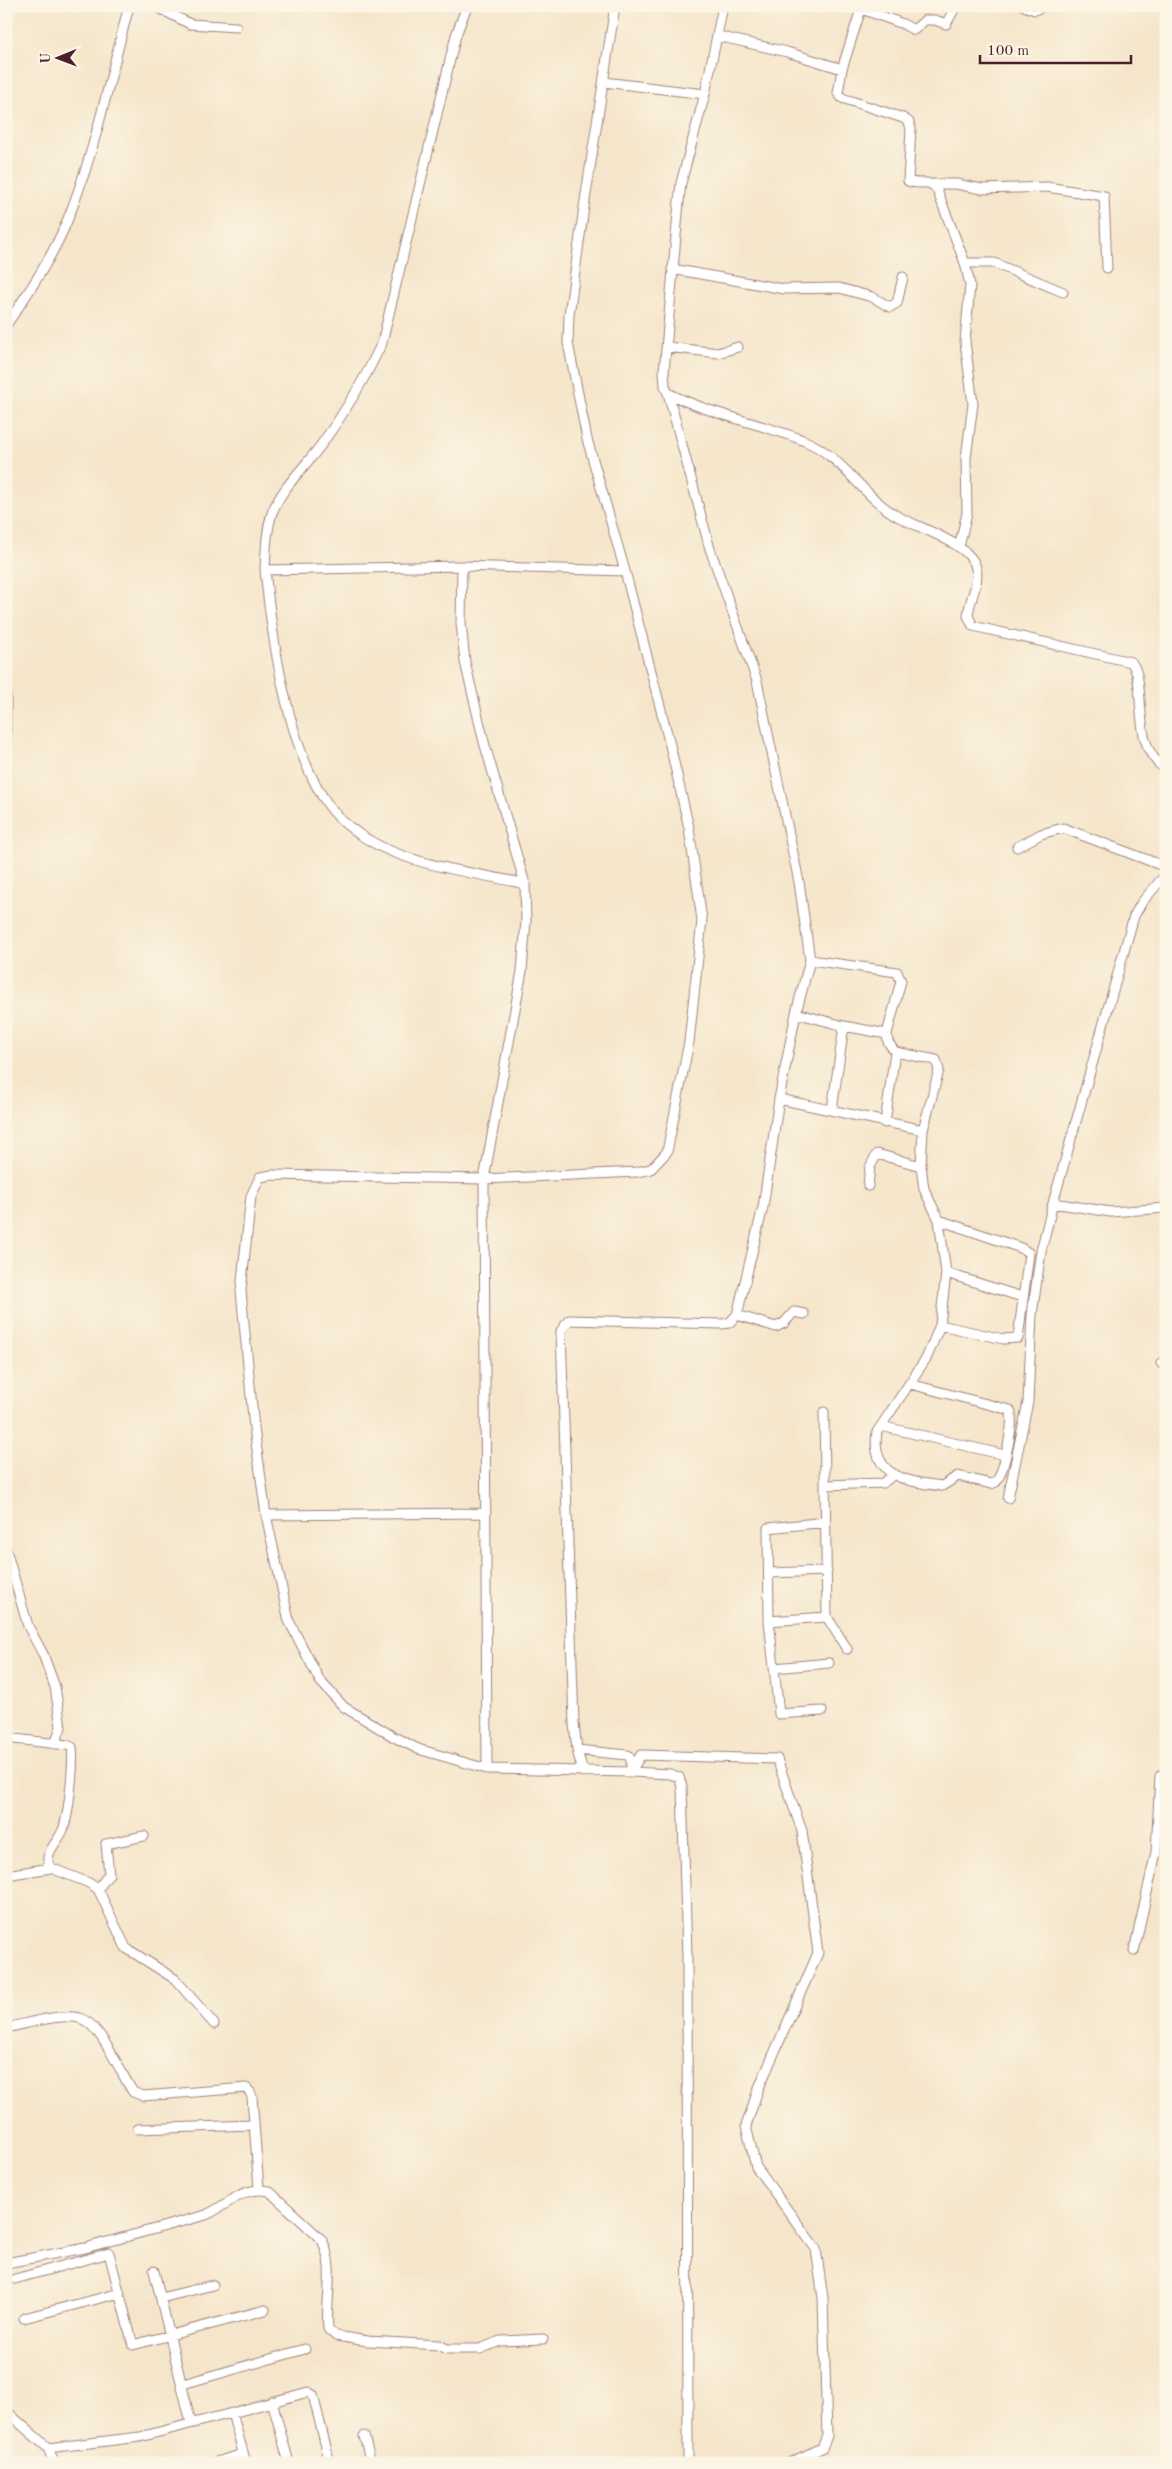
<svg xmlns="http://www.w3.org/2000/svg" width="1172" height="2469" viewBox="0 0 1172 2469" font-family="'Old Standard TT',serif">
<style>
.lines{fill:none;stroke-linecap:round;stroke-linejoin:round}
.street-casing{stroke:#a0827b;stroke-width:11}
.street{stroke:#fff;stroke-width:9}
</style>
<rect width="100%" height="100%" fill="#fcf5e5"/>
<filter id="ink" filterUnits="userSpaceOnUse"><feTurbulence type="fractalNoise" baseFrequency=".02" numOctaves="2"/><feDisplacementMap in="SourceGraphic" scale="10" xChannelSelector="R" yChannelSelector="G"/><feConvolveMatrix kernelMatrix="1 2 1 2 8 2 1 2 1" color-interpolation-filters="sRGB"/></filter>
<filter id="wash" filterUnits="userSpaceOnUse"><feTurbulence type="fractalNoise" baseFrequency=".0096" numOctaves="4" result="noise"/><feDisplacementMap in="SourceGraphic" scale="20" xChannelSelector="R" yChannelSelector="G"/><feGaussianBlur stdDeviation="1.12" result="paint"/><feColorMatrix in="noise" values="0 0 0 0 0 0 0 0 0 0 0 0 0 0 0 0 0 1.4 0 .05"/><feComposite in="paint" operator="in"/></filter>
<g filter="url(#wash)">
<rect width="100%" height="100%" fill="#f5e6cb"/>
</g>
<g filter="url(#ink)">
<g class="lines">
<g class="street-casing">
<path id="street" d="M155,6L190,24L236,27
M470,6L465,11L456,35L382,343C364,381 346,411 321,445C305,467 282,487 272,513C266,532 266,551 265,570L462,566L461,623L465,662L484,742L525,884L526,921L522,971L484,1179L487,1769
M615,6L584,207L569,315L568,343L587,439L625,571L670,745L689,828L702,920L689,1042L667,1152L651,1169L637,1172L484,1179L272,1175L260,1177L251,1196L241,1291L254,1428L266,1515L289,1621L320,1681L344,1707L394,1737L418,1749L487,1769L631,1772L670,1774L679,1777L682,1786L687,1956L688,2463
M723,6L705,94L681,183L679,202L664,372L665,386L668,393C711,415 760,423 805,441C844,457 862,497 899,517C919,528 971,544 976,568C980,583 969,600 968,616L973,626L1131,662C1137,669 1138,679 1139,688C1142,716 1139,753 1166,769
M862,6L842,69L838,93L842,98L903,118L909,122L911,129L908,181C919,186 930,178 937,190L965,263L970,285L965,342L973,404L966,458L967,513L959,547
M1024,6L1035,10L1044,6
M862,9L903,24L914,30L925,20H935L946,24L956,6
M718,36L787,52L842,69
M604,82L705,94
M934,184H956L982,189L1047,187L1104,196L1107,268
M965,263H994L1063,292
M672,269L784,289L839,288L872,297L890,307L897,303L903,277
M6,325C28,294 50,261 65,226C93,160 110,77 129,6
M667,347L718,353L738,347
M462,566L625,571
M265,570C272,638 288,751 329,806C339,820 357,834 372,842C413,866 478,873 525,884
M6,685V746
M1017,847L1041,834L1063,828L1166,867
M810,960L897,972L901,981L887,1034
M796,1013L844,1026L832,1110
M844,1026L887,1034L888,1042L895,1052L936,1060L939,1070L923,1130L921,1166L924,1189L939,1220L940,1228L946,1273L940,1325L927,1357L877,1432C870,1477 908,1482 942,1486L958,1476L991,1484L996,1482C1004,1472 1015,1421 1010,1410L910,1384
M779,1099L923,1130
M885,1123L895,1052
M868,1186L870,1167L877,1154L921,1166
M1053,1203L1134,916L1142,902L1166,874
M939,1220L1021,1248L1029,1253L1018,1338L1003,1339L940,1325
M946,1273L1022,1297
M737,1315L776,1327L784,1323L794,1312L804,1314
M1161,1363H1166
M824,1412L827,1617L847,1649
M881,1426L1005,1455
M825,1485L883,1483L893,1475
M1008,1498L1028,1402L1032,1315L1041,1251L1053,1203L1111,1212L1166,1208
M266,1515L485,1513
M6,1550L28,1626L43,1654L55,1687L61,1727L55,1744
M769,1573L827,1571
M769,1621L827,1617
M774,1668L829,1663
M822,1711L779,1714L769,1621L768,1528L826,1522
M6,1738L67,1745L72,1747C74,1764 69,1814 63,1830C58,1842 41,1856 51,1868L89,1883L98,1889L126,1948L175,1979L214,2024
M577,1750L583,1772
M631,1771L641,1755L777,1759L802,1831L818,1953L758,2090L746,2126L756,2167L816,2249L823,2298L827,2436L822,2448L789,2463
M631,1772V1760L628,1755L577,1750L574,1724L561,1331L569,1320L722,1324L729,1323L737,1315L763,1207L779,1099L796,1013L810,960L799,882L757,681L710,549L668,393
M6,1875L51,1868
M98,1889L109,1874L106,1844L144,1836
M1134,1951L1156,1852L1160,1776L1166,1771
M6,2028C26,2024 60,2013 79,2018C101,2023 120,2073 133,2092L143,2096L246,2088L250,2092L252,2097L259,2189
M138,2129L253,2125
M6,2263L85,2248L206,2215C228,2205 244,2185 269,2191L322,2240C336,2268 325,2299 328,2329L336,2336L368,2341L439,2345L447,2349H480L500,2341L543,2339
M154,2271L191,2423
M15,2279L109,2253L133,2345L265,2310
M161,2298L213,2285
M24,2318L120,2293
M183,2384L305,2349
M272,2401L289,2463
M6,2411L48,2448L54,2463
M232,2413L308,2392L313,2395L330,2463
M364,2436L371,2463
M48,2448L140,2437L232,2413L246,2463
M213,2463L243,2454"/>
</g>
<use href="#street" class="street"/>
</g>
</g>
<rect width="1172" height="2469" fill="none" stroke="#fcf5e5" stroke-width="25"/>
<g transform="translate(58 58) rotate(269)" stroke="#fcf5e5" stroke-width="4" paint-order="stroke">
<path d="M0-4L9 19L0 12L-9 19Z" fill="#4a1f2b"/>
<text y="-8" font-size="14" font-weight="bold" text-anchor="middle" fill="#4a1f2b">U</text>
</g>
<path d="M980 55v8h151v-8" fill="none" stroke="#4a1f2b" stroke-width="2.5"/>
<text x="987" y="55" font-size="15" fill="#4a1f2b" stroke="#fcf5e5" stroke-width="4" paint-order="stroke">100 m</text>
</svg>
